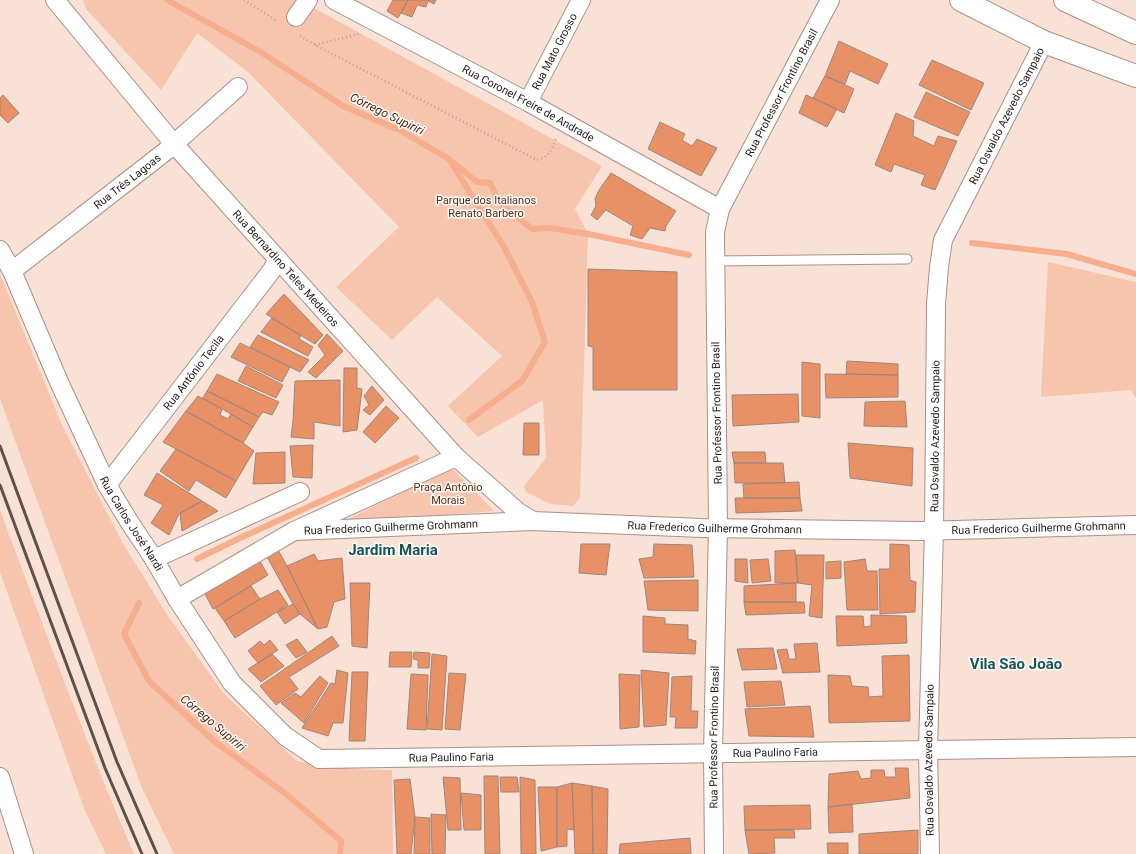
<svg xmlns="http://www.w3.org/2000/svg" width="1136" height="854" viewBox="0 0 1136 854" font-family="Roboto,sans-serif">
<style>
.green{fill:#f7c4ad}
.lines{fill:none;stroke-linecap:round;stroke-linejoin:round}
.stream{stroke:#f6ae8d;stroke-width:6}
.building{fill:#e89066;stroke:#9e877d}
.lane-casing{stroke:#a89187;stroke-width:11}
.street-casing{stroke:#a89187;stroke-width:20}
.secondary-casing{stroke:#a89187;stroke-width:24}
.path{stroke:#b8a49b;stroke-width:2.5;stroke-dasharray:1 3;stroke-linecap:butt}
.lane{stroke:#fff;stroke-width:9}
.street{stroke:#fff;stroke-width:18}
.secondary{stroke:#fff;stroke-width:22}
.rail{stroke:#5e514b;stroke-width:3}
.labels{text-anchor:middle;dominant-baseline:central;stroke-width:3;stroke-linejoin:round;paint-order:stroke}
.street-label{font-size:11px;fill:#231a16;stroke:#fff}
.park-label{font-size:11px;fill:#5f2708;stroke:#fff}
.water-label{font-size:12px;font-style:italic;fill:#551f00;stroke:#fff}
.district-label{font-size:15px;font-weight:bold;fill:#175454;stroke:#fff}
</style>
<rect width="100%" height="100%" fill="#fae1d6"/>
<path class="green" d="M83,0H310L314,8L602,166L575,209L588,234L580,498L573,506L550,504L526,492L524,486L546,458L543,400L478,437L448,406L502,356L437,297L392,340L336,287L399,227L248,72L197,33L161,90L86,9Z
M1048,262L1136,282V398L1131,390L1041,397Z
M0,274L62,425L122,542L168,616L224,694L297,761L353,769L392,770L393,854H174L142,788L0,399Z
M452,468L494,511L340,523Z
M0,510C43,625 85,741 134,854H106L85,811L0,572Z"/>
<g class="lines">
<path class="stream" d="M167,0L259,51L343,106L401,131L449,159L504,247L532,302L545,342L522,381L469,420
M454,163L477,182L490,183L500,203L532,229L550,228L588,234L689,255
M972,243L1067,254L1136,274
M197,559L240,538L416,458
M139,603L124,634L149,681L214,741L286,794L341,841L340,854"/>
</g>
<path class="building" d="M393,0H408L398,18L387,11Z
M408,0H436L434,4L428,1L426,7L417,5L412,17L401,13Z
M839,41L888,64L878,84L850,71L845,84L825,76Z
M932,60L984,83L971,110L919,85Z
M825,76L854,89L844,113L813,98Z
M926,92L970,112L958,136L914,117Z
M3,95L19,113L8,123L0,115V98Z
M806,95L837,109L827,127L799,113Z
M896,113L914,121L913,136L934,146L938,136L957,141L935,190L921,185L925,175L894,164L891,172L875,165Z
M660,122L685,134L682,140L692,146L697,139L717,148L701,176L648,149Z
M611,173L676,211L666,226L665,231L650,228L642,239L630,235L633,226L606,210L597,220L591,215L596,206L595,199L599,190Z
M588,269L677,272V390H593V347L588,346Z
M284,294L323,335L315,344L266,314Z
M272,318L301,336L299,339L313,347L308,356L261,332Z
M327,334L343,351L316,378L308,372L325,355L318,345Z
M258,335L309,360L300,372L250,347Z
M240,343L290,367L282,382L231,357Z
M847,361L898,364V375L846,374Z
M802,362L820,364V418L802,416Z
M246,366L283,385L276,398L238,381Z
M344,368H357V388L362,389L357,430L343,432Z
M217,374L279,402L272,415L263,412L259,417L207,391Z
M825,374L898,375V397L826,398Z
M340,380V426L314,422V439L291,437L293,421L295,381Z
M372,386L384,400L370,415L363,410L369,405L364,396Z
M207,391L259,417L253,427L203,398Z
M798,394L799,422L733,426L732,395Z
M198,396L222,409L220,415L228,419L231,414L253,427L243,443L186,411Z
M905,401L907,427L864,426L865,402Z
M386,406L399,418L375,443L363,432Z
M186,411L243,443L254,451L236,481L163,442Z
M524,423H539V455H523Z
M848,443L913,448L912,486L850,478Z
M313,445L312,478L293,477L290,446Z
M176,449L236,481L226,498L196,480L189,491L160,471Z
M285,452V483L253,484L256,453Z
M732,452H765L766,463H734Z
M734,463H783L785,483H735Z
M157,473L202,501L179,514L169,535L151,523L163,505L144,495Z
M799,482L800,498H744L743,484Z
M735,498H800L802,511L736,513Z
M202,501L218,511L182,531L180,513Z
M581,544H610L606,575L579,573Z
M654,544L692,545L694,577L644,578L639,559L653,557Z
M890,544L909,545L910,580L916,582L915,612L880,614L879,569H890Z
M278,550L287,566L318,629L300,614L293,604L266,555Z
M795,550L798,583H775V551Z
M314,554L318,561L342,558L345,599L334,602L327,627L318,629L287,566Z
M796,555H824L822,618L809,616L812,585L798,583Z
M258,558L268,575L213,609L204,592Z
M735,559H747L748,583L735,581Z
M768,559L771,581L752,583L750,560Z
M865,559L867,571H877L878,610H847L844,562Z
M841,561V578L826,579V562Z
M698,580V611L648,610L644,581Z
M350,583H370L367,648L352,646Z
M796,583V602H744V586Z
M251,586L260,599L224,621L215,608Z
M278,590L288,605L235,638L224,621L260,599Z
M744,602H804L805,613L746,615Z
M293,604L300,614L285,624L277,612Z
M871,615L906,616L907,643L837,646L836,616H863L864,627L871,626Z
M643,616L665,618V624L688,625V639L696,641L695,654L643,652Z
M332,636L339,646L289,677L298,689L276,705L260,686Z
M297,639L307,652L296,658L286,645Z
M270,640L278,650L258,663L248,651L260,641L264,645Z
M817,643L820,672L783,673L777,650L787,649L789,659H796L794,644Z
M773,648L777,669L742,670L737,649Z
M390,652H412L411,667H389Z
M414,652L430,653L429,668H418V660L413,659Z
M272,654L284,666L261,682L248,669Z
M432,654L447,656L442,730L427,729Z
M909,655L910,721L829,723L828,675L850,676L852,686L868,687L869,697L883,696L882,656Z
M337,670L348,673L343,723H333L328,736L302,728L331,683L335,684Z
M641,670L669,673L666,725L644,727Z
M352,672H368L365,741H349Z
M449,673L466,674L460,730L445,729Z
M411,674L428,675L426,730L407,729Z
M619,674L640,675L639,727L620,729Z
M320,676L328,683L304,723L281,703L295,693L301,697Z
M692,676L691,711H698L697,728H675L676,717H670L672,677Z
M781,681L785,705L747,707L744,682Z
M810,706L814,737L749,736L745,709Z
M895,768H908L910,798L828,807L829,774L858,771L861,779L871,778V770H884L885,777H896Z
M484,776H498L500,854H485Z
M443,777L460,778L461,830H448Z
M500,777H517L519,792H501Z
M520,777L535,780L536,854H521Z
M410,779L415,817L411,854H397L394,780Z
M572,783L592,786L593,854H575Z
M572,783L574,830L567,829V846L557,847V787Z
M592,786L608,789L607,854H593Z
M538,787H557V847L541,851Z
M461,793L481,795V830H464Z
M852,804L853,832L829,833L828,807Z
M810,805L811,829L745,830L744,806Z
M431,814L446,815L445,854H432Z
M415,817L430,818V854H414Z
M745,830H794L795,838H774L775,853L749,854Z
M918,830V854H859V834Z
M690,838L691,854H619L620,844Z
M827,843H848V854H828Z"/>
<g class="lines">
<g class="lane-casing">
<path id="lane" d="M714,261L907,259"/>
</g>
<g class="street-casing">
<g id="street">
<path id="s1" d="M55,0L174,144L456,457L518,512L533,521"/>
<path id="s2" d="M334,0L528,102L720,209"/>
<path d="M296,17L308,0"/>
<path id="s3" d="M528,102L581,0"/>
<path id="s4" d="M0,250L12,271L59,382L107,485L130,523L154,559L177,599L232,683L285,736L319,759L1136,747"/>
<path id="s5" d="M12,271L166,151L238,87"/>
<path id="s6" d="M107,485L272,270L278,259"/>
<path id="s7" d="M294,531L533,521L702,528L920,531L1136,525"/>
<path d="M154,559L300,492"/>
<path d="M177,599L294,531L456,457"/>
<path d="M0,777L24,854"/>
<path id="s8" d="M714,854L713,752L718,527L715,232L720,209L830,0"/>
<path id="s9" d="M930,854L928,749L934,530L936,304L939,267L943,240L1044,42"/>
</g>
</g>
<g class="secondary-casing">
<path id="secondary" d="M961,0L1044,42L1136,76
M1065,0L1136,33"/>
</g>
<path class="path" d="M244,0L277,21
M300,36L315,45L537,160C549,157 552,150 556,138
M315,45L359,34"/>
<use href="#lane" class="lane"/>
<use href="#street" class="street"/>
<use href="#secondary" class="secondary"/>
<path class="rail" d="M0,446L117,762L157,854
M0,485L105,768L142,854"/>
</g>
<g class="labels">
<g class="street-label">
<text stroke="none"><textPath href="#s3" startOffset="57">Rua Mato Grosso</textPath></text>
<text stroke="none"><textPath href="#s8" startOffset="777">Rua Professor Frontino Brasil</textPath></text>
<text stroke="none"><textPath href="#s2" startOffset="220">Rua Coronel Freire de Andrade</textPath></text>
<text stroke="none"><textPath href="#s9" startOffset="754">Rua Osvaldo Azevedo Sampaio</textPath></text>
<text stroke="none"><textPath href="#s5" startOffset="146">Rua Três Lagoas</textPath></text>
<text stroke="none"><textPath href="#s1" startOffset="354">Rua Bernardino Teles Medeiros</textPath></text>
<text stroke="none"><textPath href="#s6" startOffset="142">Rua Antônio Tecila</textPath></text>
<text transform="translate(717 413) rotate(-91)">Rua Professor Frontino Brasil</text>
<text stroke="none"><textPath href="#s9" startOffset="418">Rua Osvaldo Azevedo Sampaio</textPath></text>
<text stroke="none"><textPath href="#s4" startOffset="304">Rua Carlos José Nardi</textPath></text>
<text stroke="none"><textPath href="#s7" startOffset="97">Rua Frederico Guilherme Grohmann</textPath></text>
<text stroke="none"><textPath href="#s7" startOffset="421">Rua Frederico Guilherme Grohmann</textPath></text>
<text stroke="none"><textPath href="#s7" startOffset="745">Rua Frederico Guilherme Grohmann</textPath></text>
<text stroke="none"><textPath href="#s8" startOffset="117">Rua Professor Frontino Brasil</textPath></text>
<text stroke="none"><textPath href="#s4" startOffset="1065">Rua Paulino Faria</textPath></text>
<text stroke="none"><textPath href="#s4" startOffset="741">Rua Paulino Faria</textPath></text>
<text stroke="none"><textPath href="#s9" startOffset="94">Rua Osvaldo Azevedo Sampaio</textPath></text>
</g>
<g class="park-label">
<text x="486" y="200">Parque dos Italianos<tspan x="486" dy="13">Renato Barbero</tspan></text>
<text x="448" y="487">Praça Antônio<tspan x="448" dy="13">Morais</tspan></text>
</g>
<g class="water-label">
<text transform="translate(387 114) rotate(26)">Córrego Supiriri</text>
<text transform="translate(213 723) rotate(40)">Córrego Supiriri</text>
</g>
<g class="district-label">
<text x="393" y="550">Jardim Maria</text>
<text x="1016" y="664">Vila São João</text>
</g>
</g>
</svg>
